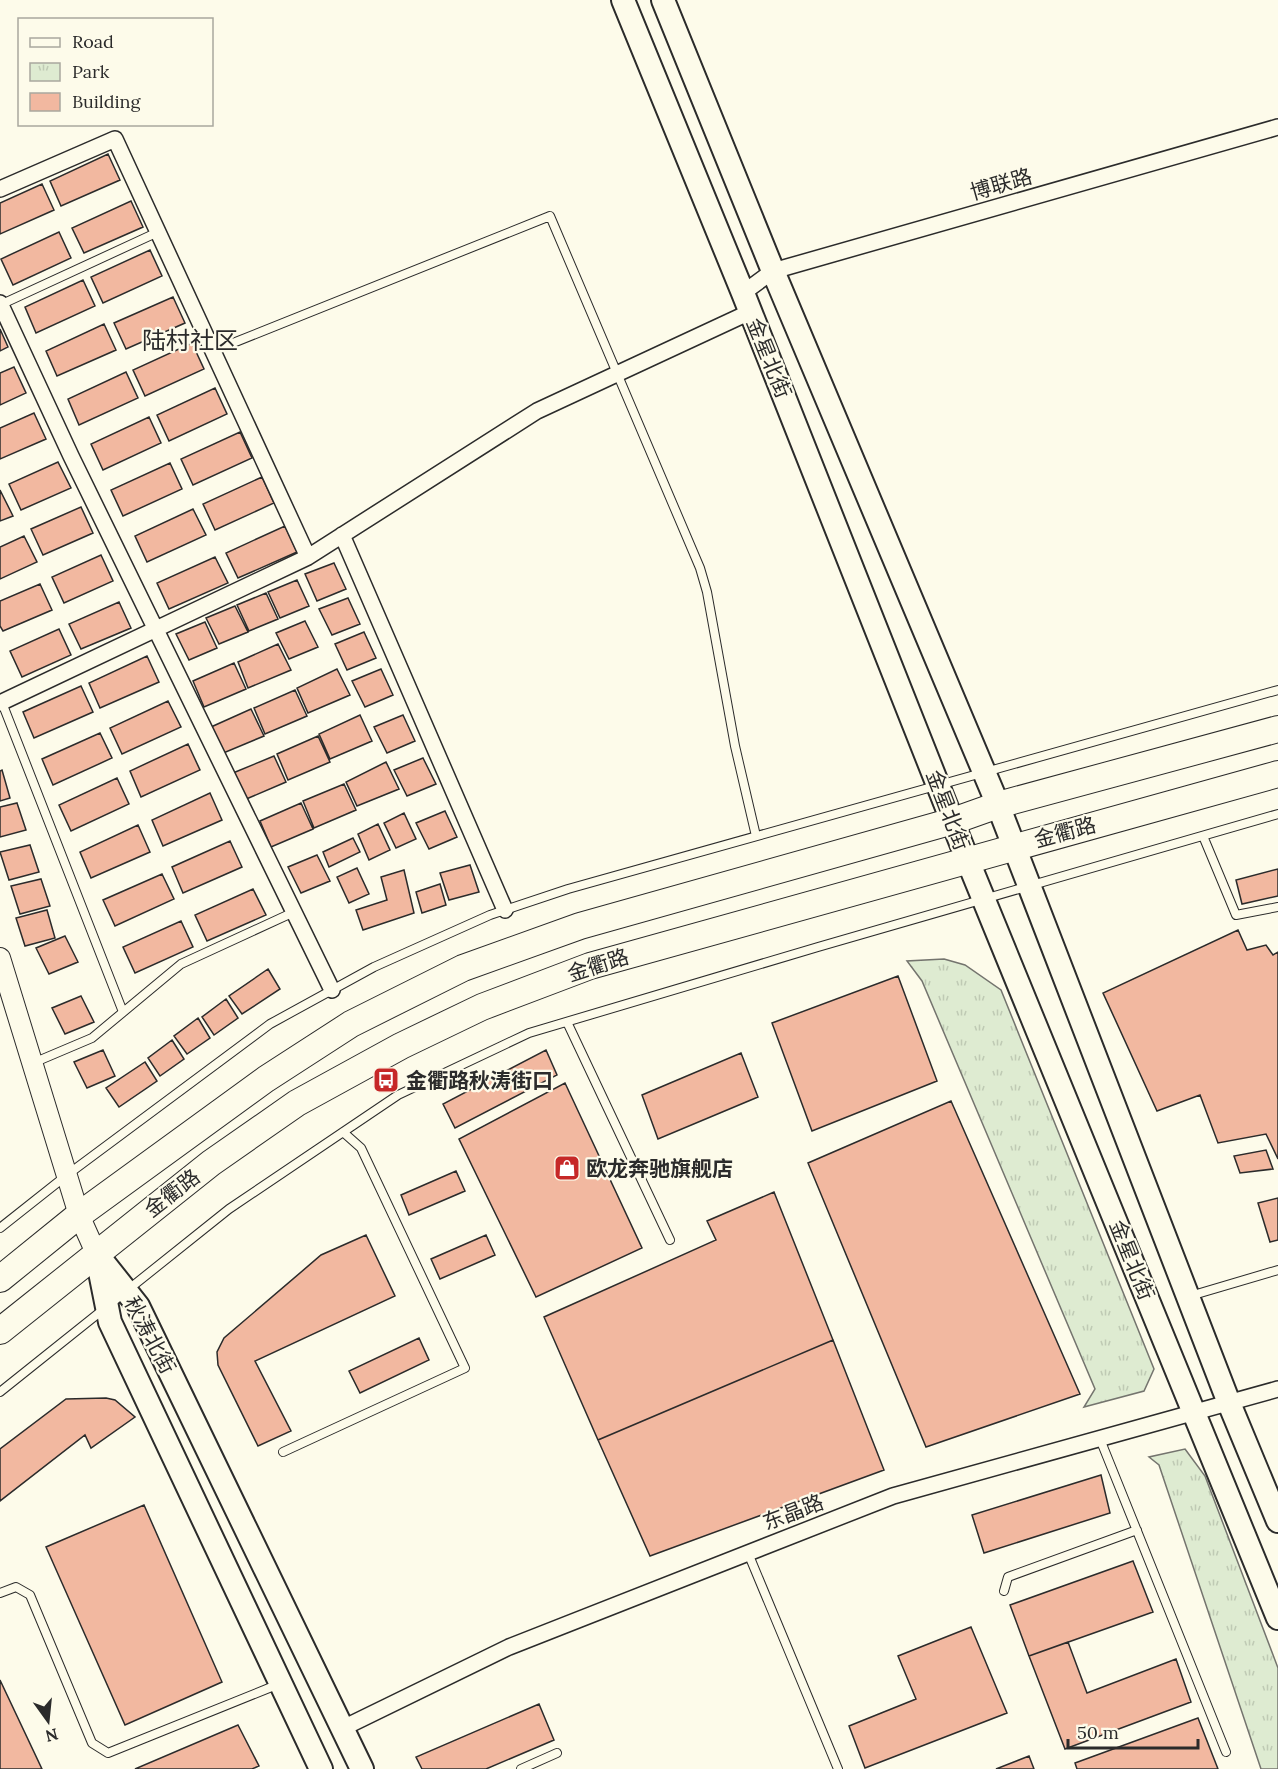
<svg xmlns="http://www.w3.org/2000/svg" width="1278" height="1769" viewBox="0 0 1278 1769" font-family="Lora,'Noto Sans SC',serif">
<style>
.park{fill:url(#park-tufts);stroke:#74746e;stroke-width:1.5}
.building{fill:#f2b8a0;stroke:#2b2b2b;stroke-width:1.5}
.lines{fill:none;stroke-linecap:round;stroke-linejoin:round}
.service-casing{stroke:#2b2b2b;stroke-width:10}
.minor-casing{stroke:#2b2b2b;stroke-width:18}
.tertiary-casing{stroke:#2b2b2b;stroke-width:22}
.secondary-casing{stroke:#2b2b2b;stroke-width:26}
.primary-casing{stroke:#2b2b2b;stroke-width:28}
.service{stroke:#fdfbea;stroke-width:8}
.minor{stroke:#fdfbea;stroke-width:15}
.tertiary{stroke:#fdfbea;stroke-width:20}
.secondary{stroke:#fdfbea;stroke-width:22}
.primary{stroke:#fdfbea;stroke-width:26}
.labels{text-anchor:middle;dominant-baseline:central;stroke-width:4.5;stroke-linejoin:round;paint-order:stroke}
.street-label{font-size:21px;fill:#2b2b2b;stroke:#fdfbea}
.poi-label{font-size:21px;font-weight:bold;fill:#2b2b2b;stroke:#fdfbea;text-anchor:start}
.quarter-label{font-size:24px;fill:#2b2b2b;stroke:#fdfbea}
</style>
<defs>
<pattern id="park-tufts" width="24" height="20" patternUnits="userSpaceOnUse" patternTransform="scale(1.5)"><rect width="24" height="20" fill="#deebd1"/><path d="M3 7l-1-3M5 7V3M7 7l1-3M15 17l-1-3M17 17v-4M19 17l1-3" fill="none" stroke="#bfcab4"/></pattern>
</defs>
<rect width="100%" height="100%" fill="#fdfbea"/>
<path class="park" d="M944,959L965,965L1001,990L1154,1369L1144,1391L1084,1407L1095,1389L922,981L907,961Z
M1185,1449L1205,1476L1278,1668V1769H1261L1159,1465L1149,1457Z"/>
<path class="building" d="M108,154L120,180L61,206L50,181Z
M42,184L54,210L0,234V203Z
M131,201L143,227L84,253L72,228Z
M59,232L71,258L13,285L1,259Z
M150,250L162,276L103,303L91,277Z
M83,280L95,306L36,333L25,307Z
M173,297L185,323L126,349L114,323Z
M104,324L116,350L57,376L46,351Z
M0,329L8,347L0,351Z
M192,343L204,369L145,396L133,370Z
M14,367L26,393L0,405V373Z
M126,372L138,398L79,425L68,399Z
M215,388L227,414L169,441L157,415Z
M34,413L46,439L0,459V428Z
M149,417L161,443L103,470L91,444Z
M240,432L252,458L193,485L181,459Z
M58,462L71,488L21,510L9,484Z
M170,463L182,489L123,516L111,490Z
M262,477L274,503L215,530L203,504Z
M0,490L13,516L0,521Z
M81,507L93,533L43,555L31,529Z
M193,509L206,535L147,562L135,536Z
M285,526L297,552L238,578L226,553Z
M24,536L37,562L0,579V547Z
M101,555L113,581L64,603L52,577Z
M215,557L228,583L169,609L157,583Z
M334,563L346,589L317,601L305,574Z
M297,580L309,606L280,618L268,592Z
M40,584L52,610L3,631L0,626V601Z
M266,593L278,619L249,631L237,605Z
M348,598L360,624L332,635L319,609Z
M119,602L131,628L81,649L69,624Z
M235,606L248,632L219,644L206,618Z
M305,621L318,647L289,659L276,633Z
M205,622L217,648L189,660L176,634Z
M59,629L71,655L22,677L10,651Z
M364,632L376,658L347,670L335,644Z
M278,644L291,670L248,688L238,662Z
M147,656L159,682L100,708L89,683Z
M234,663L246,689L204,707L193,681Z
M337,669L350,695L308,713L297,688Z
M381,669L393,695L365,707L352,681Z
M81,686L93,712L34,738L23,712Z
M295,690L307,716L265,734L254,708Z
M168,701L181,727L122,754L110,728Z
M251,709L264,736L221,754L211,727Z
M360,715L372,741L330,759L319,734Z
M403,715L415,741L387,753L374,727Z
M100,733L112,758L53,785L42,759Z
M318,736L330,762L288,780L277,754Z
M188,744L200,770L141,797L130,771Z
M274,756L286,782L244,800L233,773Z
M423,758L436,784L407,796L394,770Z
M386,762L399,789L357,806L346,782Z
M2,770L10,798L0,801V771Z
M117,778L129,804L71,831L59,805Z
M344,784L356,810L314,828L303,801Z
M210,793L222,820L163,846L152,820Z
M17,803L26,830L0,837V807Z
M301,803L313,829L271,847L260,821Z
M445,811L457,837L429,849L416,823Z
M404,813L416,839L396,848L384,823Z
M378,824L390,850L369,860L358,834Z
M138,825L150,852L91,878L80,852Z
M353,838L360,852L329,867L323,852Z
M230,841L242,867L183,893L172,867Z
M30,845L39,872L9,880L0,852Z
M317,855L330,881L301,893L288,867Z
M470,865L479,892L449,900L440,873Z
M357,868L369,894L349,903L337,877Z
M1278,869V896L1242,904L1236,880Z
M404,870L414,913L363,930L356,910L387,900L381,877Z
M162,874L174,899L115,926L103,900Z
M41,879L50,906L20,914L11,886Z
M440,884L446,905L422,913L416,892Z
M253,889L266,915L207,941L195,915Z
M47,910L55,938L25,946L16,918Z
M181,921L193,947L135,973L123,947Z
M1238,930L1247,950L1266,945L1273,955L1278,952V1159L1266,1134L1218,1143L1200,1095L1157,1111L1103,993Z
M65,936L78,962L49,974L36,948Z
M268,969L280,989L242,1014L229,996Z
M898,976L937,1081L812,1131L772,1023Z
M81,996L94,1022L65,1034L52,1008Z
M226,999L238,1018L214,1035L202,1017Z
M198,1018L210,1038L187,1054L174,1036Z
M172,1040L184,1059L160,1076L148,1058Z
M103,1050L115,1076L87,1088L74,1062Z
M546,1050L557,1075L455,1128L443,1104Z
M741,1053L758,1097L658,1139L642,1095Z
M145,1062L157,1081L119,1107L106,1088Z
M565,1083L642,1248L536,1297L459,1139Z
M951,1101L1080,1394L926,1447L808,1163Z
M1266,1150L1273,1169L1240,1173L1234,1156Z
M456,1171L465,1191L409,1215L401,1195Z
M774,1192L833,1340L598,1440L544,1317L716,1240L707,1221Z
M1278,1198V1240L1270,1242L1258,1203Z
M366,1235L395,1296L255,1361L291,1431L258,1446L218,1365L217,1352L224,1338L321,1255Z
M486,1235L495,1255L440,1279L431,1259Z
M419,1338L429,1360L360,1393L349,1371Z
M833,1340L884,1470L650,1556L598,1440Z
M106,1398L115,1400L135,1417L91,1448L85,1435L0,1501V1449L66,1399Z
M1101,1475L1110,1513L984,1553L972,1515Z
M144,1505L222,1682L125,1725L46,1547Z
M1133,1561L1153,1612L1029,1656L1010,1605Z
M971,1627L1007,1713L865,1768L849,1726L916,1699L898,1656Z
M1068,1642L1087,1693L1176,1659L1191,1702L1065,1749L1029,1656Z
M0,1680L42,1769H0Z
M539,1704L554,1740L486,1769H422L416,1757Z
M1198,1718L1218,1769H1077L1075,1763Z
M238,1725L259,1766L252,1769H135Z
M1029,1756L1034,1769H996Z"/>
<g class="lines">
<g class="service-casing">
<path id="service" d="M0,305L158,232
M213,351L550,216L700,568L707,592L735,746L756,836
M1,700L123,1012
M1203,836L1236,915L1278,907
M567,1022L670,1240
M33,1063L92,1038L181,964L294,912
M0,1228L67,1175L270,1024L374,967L490,915L568,889L1278,690
M1190,1296L1278,1270
M0,1392L229,1209L398,1095L529,1033L818,947L1278,814
M1100,1439L1226,1752
M283,1452L465,1368L361,1148L343,1132
M748,1553L838,1769
M1004,1591L1008,1577L1137,1530
M0,1593L16,1587L30,1595L92,1743L108,1753L279,1684
M521,1769L557,1753"/>
</g>
<g class="minor-casing">
<path id="minor" d="M0,189L115,139L308,557
M743,293L773,271L1278,127
M0,303L71,456L332,990
M342,535L505,910
M0,703L308,557L537,411L750,312
M343,1728L509,1647L893,1496L1278,1389"/>
</g>
<g class="tertiary-casing">
<path id="tertiary" d="M0,958L79,1215L96,1253"/>
</g>
<g class="secondary-casing">
<path id="secondary" d="M623,0L743,293L968,861L1278,1618
M663,0L773,271L998,805L1229,1403L1278,1521
M96,1253L138,1306L362,1769
M97,1257L110,1322L321,1769"/>
</g>
<g class="primary-casing">
<path id="primary" d="M0,1279L79,1215L266,1079L351,1024L463,968L580,926L953,821L998,805L1278,729
M0,1331L211,1163L297,1103L401,1046L482,1007L590,966L1278,774"/>
</g>
<use href="#service" class="service"/>
<use href="#minor" class="minor"/>
<use href="#tertiary" class="tertiary"/>
<use href="#secondary" class="secondary"/>
<use href="#primary" class="primary"/>
</g>
<defs>
<g id="bus-square" transform="scale(1.35)"><rect x="-9" y="-9" width="18" height="18" rx="4" fill="#c62828" stroke="#fdfbea"/><path d="M-5-6H5V4H4V6H2V4H-2V6H-4V4H-5ZM-3.5-4V0h7V-4ZM-3.5 1.2v1.5H-2V1.2ZM2 1.2v1.5H3.5V1.2Z" fill="#fff"/></g>
<g id="shop-square" transform="scale(1.35)"><rect x="-9" y="-9" width="18" height="18" rx="4" fill="#c62828" stroke="#fdfbea"/><path d="M-5-2.5h2.3a2.7 3.5 0 0 1 5.4 0H5L5.5 6h-11ZM-1.5-2.5h3a1.5 2.3 0 0 0-3 0Z" fill="#fff"/></g>
</defs>
<g fill-rule="evenodd">
<use href="#bus-square" x="386" y="1080"/>
<use href="#shop-square" x="567" y="1168"/>
</g>
<g class="labels">
<g class="street-label">
<text transform="translate(1001 184) rotate(-16)">博联路</text>
<text transform="translate(769 358) rotate(68)">金星北街</text>
<text transform="translate(948 810) rotate(69)">金星北街</text>
<text transform="translate(1065 832) rotate(-15)">金衢路</text>
<text transform="translate(598 965) rotate(-18)">金衢路</text>
<text transform="translate(172 1193) rotate(-38)">金衢路</text>
<text transform="translate(1132 1260) rotate(68)">金星北街</text>
<text transform="translate(150 1335) rotate(62)">秋涛北街</text>
<text transform="translate(793 1512) rotate(-21)">东晶路</text>
</g>
<g class="poi-label">
<text x="406" y="1080">金衢路秋涛街口</text>
<text x="586" y="1168">欧龙奔驰旗舰店</text>
</g>
<g class="quarter-label">
<text x="190" y="340">陆村社区</text>
</g>
</g>
<rect x="18" y="18" width="195" height="108" fill="#fdfbea" stroke="#a9a89e" stroke-width="1.5"/>
<rect x="30" y="38" width="30" height="9" fill="#fdfbea" stroke="#a9a89e" stroke-width="1.5"/>
<text x="72" y="48" font-size="18" fill="#2b2b2b">Road</text>
<rect x="30" y="63" width="30" height="18" fill="url(#park-tufts)" stroke="#a9a89e" stroke-width="1.5"/>
<text x="72" y="78" font-size="18" fill="#2b2b2b">Park</text>
<rect x="30" y="93" width="30" height="18" fill="#f2b8a0" stroke="#a9a89e" stroke-width="1.5"/>
<text x="72" y="108" font-size="18" fill="#2b2b2b">Building</text>
<g transform="translate(48 1721) rotate(165)" stroke="#fdfbea" stroke-width="4.5" paint-order="stroke">
<path d="M0-4.5L10 22L0 15L-10 22Z" fill="#2b2b2b"/>
<text y="-9" font-size="16" font-weight="bold" text-anchor="middle" fill="#2b2b2b">N</text>
</g>
<path d="M1068 1739v9h130v-9" fill="none" stroke="#2b2b2b" stroke-width="3"/>
<text x="1077" y="1739" font-size="18" fill="#2b2b2b" stroke="#fdfbea" stroke-width="4.5" paint-order="stroke">50 m</text>
</svg>
